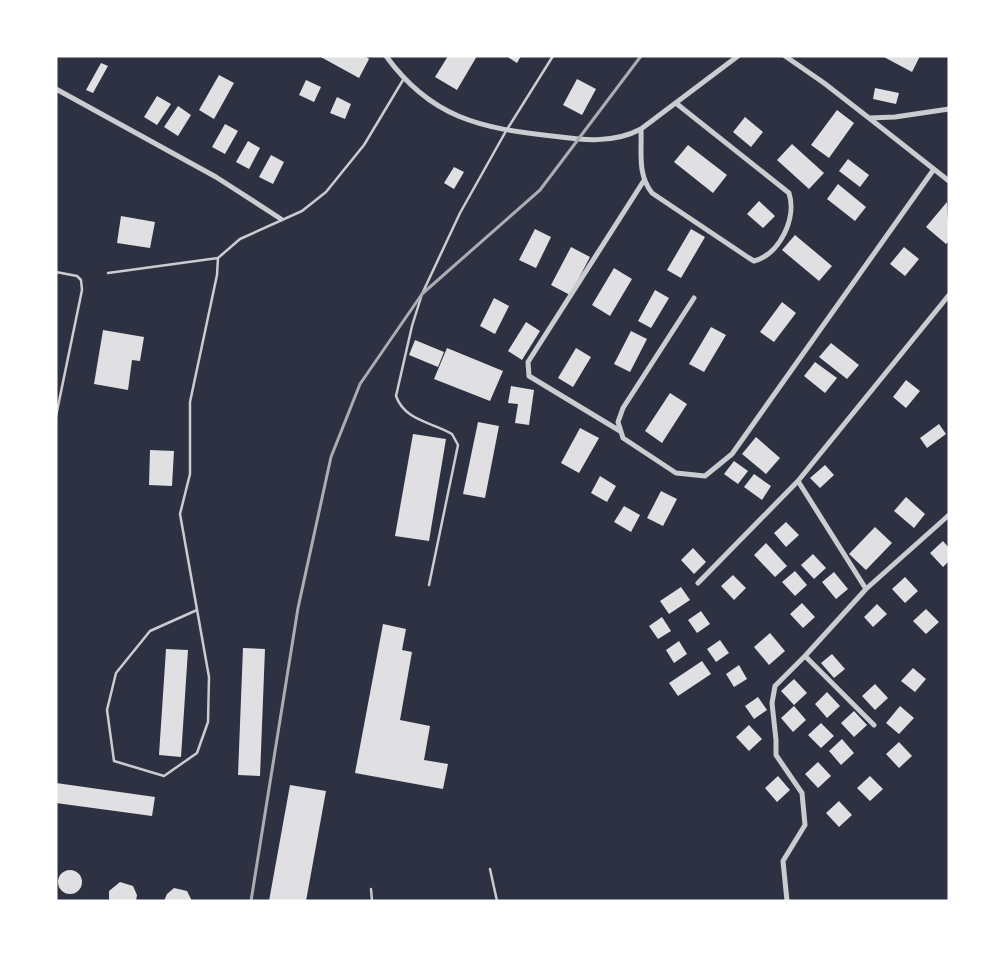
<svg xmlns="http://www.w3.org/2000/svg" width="1005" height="957" viewBox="0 0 1005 957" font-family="'Source Sans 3',sans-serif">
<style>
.building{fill:#e0e0e3}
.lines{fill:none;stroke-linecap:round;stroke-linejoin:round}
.service{stroke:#caccd0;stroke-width:2.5}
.minor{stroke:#caccd0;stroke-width:5}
.rail{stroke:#abadb3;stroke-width:3}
</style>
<rect width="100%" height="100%" fill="#2d3142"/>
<path class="building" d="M319,56H365L369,59L359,78Z
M448,56H477L457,90L435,77Z
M506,56H521L517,63Z
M882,56H920L912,72Z
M101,63L108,66L93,93L86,90Z
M219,75L234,83L214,119L199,110Z
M577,79L596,89L582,115L563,105Z
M306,80L321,87L314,102L299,95Z
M875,88L899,93L896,104L873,99Z
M157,96L171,104L157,125L144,117Z
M337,97L351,104L345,119L330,113Z
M178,106L191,115L178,136L164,127Z
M837,110L854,123L829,158L811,145Z
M745,117L763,132L751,147L733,132Z
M225,124L238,131L225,154L212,147Z
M248,141L260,148L249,169L236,162Z
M792,144L824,173L809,189L777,160Z
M688,145L727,175L713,193L674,162Z
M271,155L284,162L273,184L259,177Z
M848,159L869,175L860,187L839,171Z
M454,167L464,172L454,189L444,183Z
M838,184L866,207L855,221L827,199Z
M759,201L775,216L763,228L747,214Z
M947,202L949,241L946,244L926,227Z
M121,216L155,222L150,248L117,243Z
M535,229L551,237L536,268L519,260Z
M691,229L705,237L681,278L667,270Z
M795,235L832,266L819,281L782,250Z
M571,247L590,257L570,295L551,285Z
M904,247L919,259L905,276L890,264Z
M614,268L632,279L610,316L592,305Z
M655,290L669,298L651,328L638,321Z
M494,298L509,306L495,334L480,326Z
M782,302L796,313L774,342L760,332Z
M526,322L540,331L522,360L508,351Z
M711,327L726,335L704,372L689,364Z
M103,330L144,337L140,361L132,360L128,390L94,384Z
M631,331L647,339L630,372L614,364Z
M415,340L444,352L438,367L409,355Z
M831,343L859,365L847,379L819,357Z
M447,348L503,371L490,401L434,379Z
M576,348L591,357L573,387L558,378Z
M815,362L837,378L825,393L804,376Z
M906,380L920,391L906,408L893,397Z
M511,386L534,390L529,425L515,423L518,404L508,403Z
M670,393L687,404L662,443L645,431Z
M478,422L499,426L485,498L463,494Z
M939,424L946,434L927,448L920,438Z
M580,428L599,438L579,473L561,463Z
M413,434L446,439L429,541L395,536Z
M756,437L780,458L766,474L742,454Z
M150,450L174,451L172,486L149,485Z
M734,461L748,471L738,484L724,474Z
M825,465L834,475L820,488L810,478Z
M754,474L771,486L762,500L744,487Z
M600,476L616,486L607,502L591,493Z
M661,491L677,499L663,526L647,518Z
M906,497L925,514L914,528L894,511Z
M624,506L640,515L631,532L614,522Z
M786,522L799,535L786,547L774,533Z
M875,527L892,543L866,570L849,554Z
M943,541L949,548V561L943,567L930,553Z
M766,543L787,566L775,577L754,555Z
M693,548L706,562L694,574L681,560Z
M813,554L826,568L814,579L801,565Z
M795,571L807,585L795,596L782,582Z
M834,572L848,589L836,599L822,582Z
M733,575L746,588L734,600L721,586Z
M905,577L918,591L905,603L892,589Z
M681,587L690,600L669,614L660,601Z
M802,603L815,617L803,628L790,614Z
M877,604L887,614L873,627L864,617Z
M926,609L939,622L926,634L913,621Z
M701,611L710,624L697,633L688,620Z
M662,617L671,631L658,639L649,626Z
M383,624L406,629L402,650L412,652L400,720L430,726L424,760L448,764L443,789L355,773Z
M770,633L785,651L769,665L754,647Z
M720,640L729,653L716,662L707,649Z
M679,641L687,654L674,663L666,650Z
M243,648L265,649L260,776L238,775Z
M166,649L188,650L181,757L159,755Z
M832,654L845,669L834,678L821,663Z
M702,661L711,674L678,696L669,683Z
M739,665L747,679L734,687L726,674Z
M913,668L926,679L915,692L901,681Z
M794,679L807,693L794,705L781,691Z
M875,684L888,698L875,710L862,696Z
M827,692L840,706L827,718L815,704Z
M758,697L767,710L754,719L745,706Z
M794,706L806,720L793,732L781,718Z
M900,706L914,718L899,734L886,723Z
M854,711L867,725L854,737L841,723Z
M821,723L834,736L821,748L808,735Z
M749,725L762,739L749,751L736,737Z
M842,739L854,753L841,765L829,751Z
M899,742L912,756L899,768L886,754Z
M818,762L831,776L818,788L805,774Z
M778,776L790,790L777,802L765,788Z
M870,776L883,789L870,801L857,788Z
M56,783L155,797L152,816L56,803Z
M290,785L326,791L306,901H269Z
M839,801L852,815L839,827L826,813Z
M58 882a12 12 0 1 1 24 0a12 12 0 1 1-24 0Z
M120,882L133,886L137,895L136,901H109V891Z
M174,888L187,891L192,901H164L167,894Z"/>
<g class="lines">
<path class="service" d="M56,272L77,276L81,280L82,290L56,416
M108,273L218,258L240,239L302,211L326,192L364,145L403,80
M429,585L458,445L452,434C432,422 405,421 396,396L412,326L422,294L460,213L506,131L553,56
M197,610L150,631L116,673L107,710L114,761L164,776L197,753L208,722L209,677L180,514L190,474V402L217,275L218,258
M490,869L497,901
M371,889L372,901"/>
<path class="minor" d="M386,56C431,118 480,128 552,136C582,140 613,144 641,129L738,56
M785,56L824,83L869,118L895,117L949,109
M56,89L216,177L281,219
M869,118L949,181
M641,129C642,152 637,174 652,193L749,258L754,261C780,254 797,218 789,193L677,104
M694,298L623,408L618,422L623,438L676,473L705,476L732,454L934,169
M620,431L529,376L528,362L643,182
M798,481L866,589
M698,583L798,481L949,295
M805,656L874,725
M787,901L783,861L805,825L802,793L776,755V740L772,703L775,686L805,656L866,589L949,515"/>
<path class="rail" d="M251,901L298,608L331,457L360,384L422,294L540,190L641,56"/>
</g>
<rect width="1005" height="957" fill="none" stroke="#ffffff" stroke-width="115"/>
</svg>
